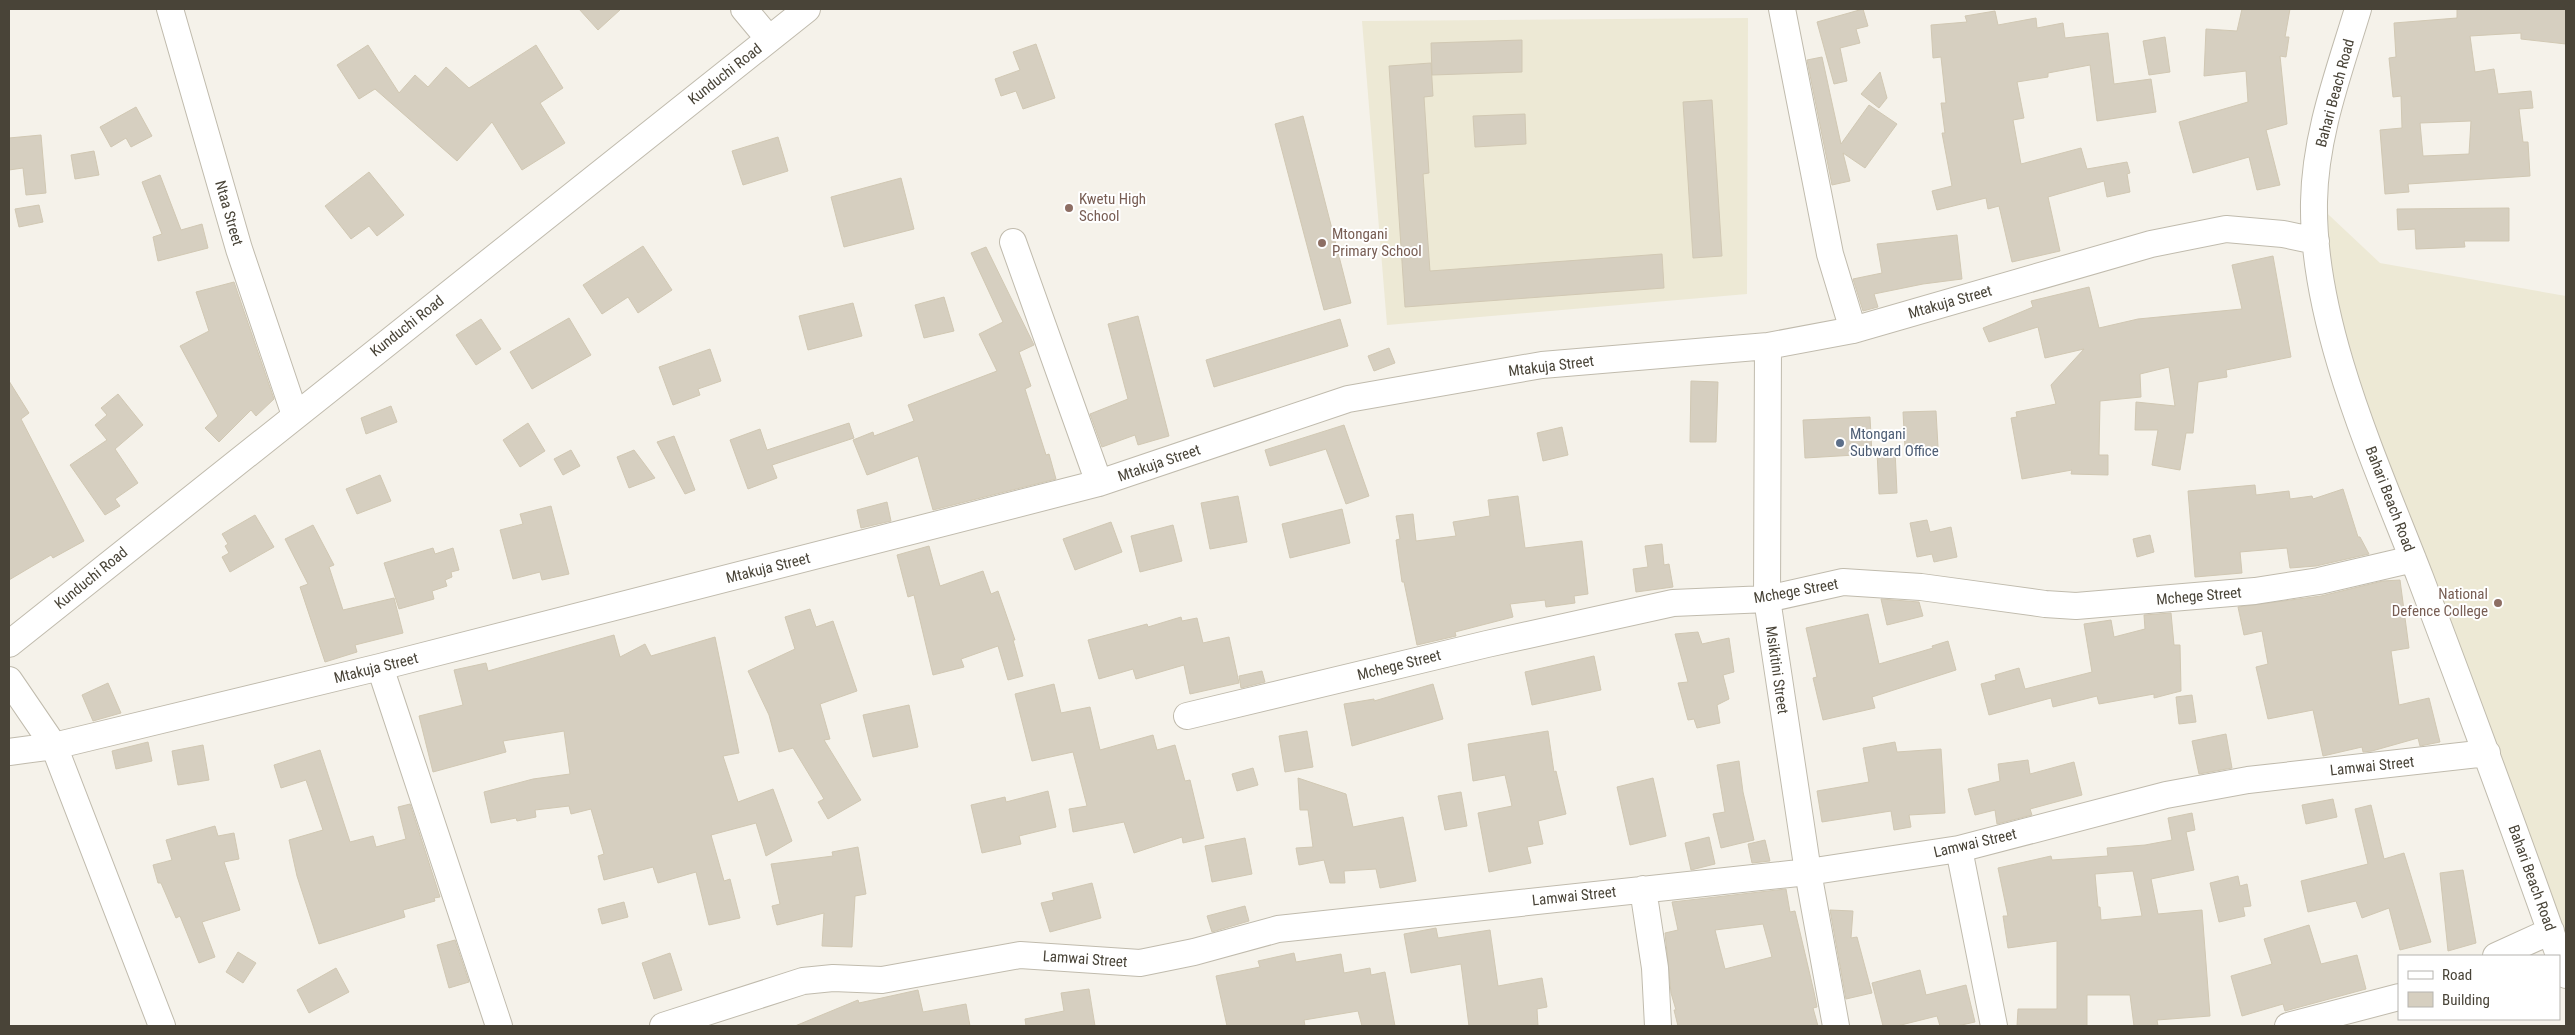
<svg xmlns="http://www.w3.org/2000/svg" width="2575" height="1035" viewBox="0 0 2575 1035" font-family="'Roboto Condensed',sans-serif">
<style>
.education{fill:#ede9d5}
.building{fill:#d6cfc0;stroke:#d1c8b3;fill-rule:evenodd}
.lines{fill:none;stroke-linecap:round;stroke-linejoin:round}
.minor-casing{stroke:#c0bbad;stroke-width:28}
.minor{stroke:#fff;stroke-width:26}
.education-dot{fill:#8d6e63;stroke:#fff;stroke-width:2}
.service-dot{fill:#5c6f8a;stroke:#fff;stroke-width:2}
.labels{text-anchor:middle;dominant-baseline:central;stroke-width:4;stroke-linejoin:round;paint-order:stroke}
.street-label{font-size:15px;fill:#494438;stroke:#fff}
.education-label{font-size:15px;fill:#785e54;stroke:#fff;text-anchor:start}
.service-label{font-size:15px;fill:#4e5e75;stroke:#fff;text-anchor:start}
</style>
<rect width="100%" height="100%" fill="#f5f2ea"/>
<path class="education" d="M1748,18L1747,294L1387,325L1362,21Z
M2314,201L2380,263L2566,296V975L2342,370Z"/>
<path class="building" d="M579,9H621L598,30Z
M1863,9L1868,26L1856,29L1860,43L1840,48L1847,81L1834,84L1817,22Z
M2242,9H2290L2285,37H2289L2286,57L2280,56L2287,124L2266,130L2280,185L2257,190L2249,157L2193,173L2179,122L2248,102L2246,71L2204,76L2206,29L2237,31Z
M2457,9H2566V44L2521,39V33L2470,36L2475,72L2494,69L2498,94L2531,91L2533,108L2519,109L2523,142H2528L2530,176L2408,184L2409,192L2385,194L2380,130L2402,128L2401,96L2393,97L2389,58L2396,57L2394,23L2457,18ZM2471,121L2469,154L2423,156L2420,123Z
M1995,11L1998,25L2036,18L2037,28L2063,23L2065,38L2108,33L2114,84L2151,79L2156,112L2097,121L2090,65L2048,73V77L2017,82L2024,118L2013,120L2021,164L2081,148L2087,169L2127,162L2130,173L2127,174L2130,192L2107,197L2104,181L2048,197L2060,251L2012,262L1999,206L1988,209L1986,198L1937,210L1932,191L1952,186L1942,133H1945L1941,103H1946L1941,57L1933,58L1931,25L1967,22L1965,16Z
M2165,37L2170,72L2149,75L2143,41Z
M1522,40V72L1432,75L1431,43Z
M1036,44L1055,98L1023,109L1016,91L1001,96L995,79L1020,70L1013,52Z
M368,45L399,93L415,75L428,87L446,67L469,88L536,45L563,88L540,103L565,143L522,170L492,122L457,161L375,89L359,99L337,65Z
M1822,57L1841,144L1869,105L1897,124L1865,168L1843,153L1850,181L1832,185L1807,60Z
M1431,63L1433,96L1424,97L1429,173L1423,174L1430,271L1662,254L1664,288L1405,307L1389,66Z
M1880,72L1887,98L1879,108L1861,94Z
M1712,100L1722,256L1693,258L1683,102Z
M136,107L152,136L131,147L126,138L111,147L100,127Z
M1525,114L1526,144L1475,147L1473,116Z
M1303,116L1351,303L1324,310L1275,124Z
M41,135L46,193L26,195L23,168L9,170V138Z
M778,137L788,171L743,185L732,151Z
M94,151L99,175L75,179L71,155Z
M369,172L404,215L377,236L369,226L351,239L325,206Z
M160,175L181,230L202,224L208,248L158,261L153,237L162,234L142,182Z
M901,178L914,229L844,247L831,197Z
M39,205L43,222L19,227L15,209Z
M2509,208V241H2464L2465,247L2416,249L2415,229L2398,230L2397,209Z
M1957,235L1962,279L1923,284L1874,294L1878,307L1863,311L1853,279L1882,273L1877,244Z
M643,246L672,290L638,313L628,297L602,314L583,285Z
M986,247L1034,345L1019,352L1031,386L1025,389L1046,455L1049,454L1056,479L933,510L918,456L867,475L853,440L873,432L874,436L914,421L908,405L997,371L979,334L1003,322L971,253Z
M2273,256L2291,357L2226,370L2227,377L2198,382L2193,433H2186L2180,470L2152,465L2158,430H2135L2136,402L2175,406L2169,367L2140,374L2141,397L2100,401L2099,455H2108V475L2071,474L2072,470L2022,479L2011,418L2017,417L2016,412L2056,404L2051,385L2084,349L2045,358L2038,327L1989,342L1983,328L2033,307L2031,301L2089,287L2099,328L2138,319L2242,309L2232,265Z
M234,282L274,399L256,416L251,410L219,442L205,428L218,416L180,346L209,331L196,292Z
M944,297L954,331L924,338L915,305Z
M853,303L862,336L808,350L799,316Z
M1138,316L1169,436L1138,445L1135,435L1102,447L1090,414L1128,399L1108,324Z
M569,318L591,355L532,389L510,352Z
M481,319L501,349L476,365L456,335Z
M1340,319L1348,346L1214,387L1206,360Z
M1389,348L1395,363L1374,371L1368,356Z
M710,349L721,381L698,389L700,395L673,405L659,367Z
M9,381L29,413L21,419L84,541L53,558L51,555L9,580Z
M1691,381L1718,382L1716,442H1690Z
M118,394L143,425L115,449L138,483L115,499L120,506L105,515L70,465L107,440L95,425L107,415L101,408Z
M391,406L397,422L366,434L361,418Z
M1936,411L1938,447L1905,449L1903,412Z
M1870,417L1872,454L1805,458L1803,420Z
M528,423L545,451L520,467L503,440Z
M849,423L854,438L772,465L777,478L748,489L730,440L760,429L767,450Z
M1344,425L1369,496L1346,504L1326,449L1270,466L1265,450Z
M1562,427L1568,455L1543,461L1537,433Z
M674,436L695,490L685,494L657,442Z
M571,450L580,466L563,475L554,459Z
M634,450L655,478L629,488L617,457Z
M1895,450L1897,493L1879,494L1877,451Z
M380,475L391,501L357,514L346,489Z
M2255,485L2256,495L2289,491L2290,499L2312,496L2313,499L2343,489L2358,537H2360L2369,554L2316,566L2290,568L2287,548L2240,552L2242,573L2195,577L2188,491Z
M1238,496L1247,542L1210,549L1201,503Z
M1518,496L1525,548L1582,541L1588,594L1574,596L1575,603L1546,607L1545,600L1510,604L1513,617L1455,632L1456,636L1417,645L1404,582H1402L1396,540L1400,539L1396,516L1413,514L1416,541L1456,536L1453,522L1490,516L1488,500Z
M887,502L891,521L861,528L857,510Z
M551,506L569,574L542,580L540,572L513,579L500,530L523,524L520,514Z
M1342,509L1350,543L1290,558L1282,524Z
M255,515L274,547L230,572L222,557L229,553L225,546L228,544L222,534Z
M1927,520L1930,532L1951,527L1957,557L1934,562L1932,554L1917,557L1910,523Z
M1111,522L1122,552L1075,570L1063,539Z
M313,525L334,565L329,567L343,610L394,598L403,633L355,645L357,652L325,662L300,587L308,584L285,539Z
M1173,525L1182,561L1140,572L1131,536Z
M2150,535L2154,552L2137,557L2133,539Z
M1662,544L1664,565L1669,564L1673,587L1636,592L1633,569L1648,567L1645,546Z
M929,546L940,586L983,571L991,594L998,591L1015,640H1013L1023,676L1008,680L998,646L961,659L964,667L933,675L914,595L908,597L897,555Z
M433,548L435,554L453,548L459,570L451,572L452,577L445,580L447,586L432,591L434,599L399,609L384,563Z
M2400,580L2409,648L2391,651L2399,705L2429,698L2440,742L2420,746L2418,738L2372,751L2363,752L2362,747L2323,756L2313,710L2268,719L2256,667L2268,664L2262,631L2244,635L2238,607L2321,596L2383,581Z
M1881,599L1919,602L1923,616L1887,625Z
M810,609L816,627L833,621L857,691L820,704L830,739L824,740L861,800L828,819L818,802L824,799L793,748L779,752L769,715L748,671L795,649L785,617Z
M2171,613L2174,645H2180L2181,691L2154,698V694L2099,704L2097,696L2053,707L2051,698L1989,715L1981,684L1996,680L1995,675L2019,668L2025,689L2092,672L2084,624L2111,620L2114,637L2145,629L2144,615Z
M1868,614L1879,664L1933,648L1932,646L1948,641L1956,670L1872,697L1875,708L1823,720L1813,678L1817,677L1806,628Z
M1181,617L1182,621L1197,618L1203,643L1229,637L1239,683L1190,694L1184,665L1136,679L1133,669L1099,679L1088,640L1147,624L1148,627Z
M1698,632L1702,644L1729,638L1734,672L1723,675L1729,699L1717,705L1720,723L1697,728L1694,719L1688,720L1678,683L1688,682L1675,634Z
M614,635L620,657L645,644L651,656L715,637L739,753L723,756L738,802L773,789L792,841L766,856L756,823L711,835L724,881L730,879L740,918L709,925L696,872L658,883L653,867L604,880L598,856L604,854L591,809L571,814L569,806L535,810L536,817L517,821L516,818L491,823L484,792L533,779L570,774L564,731L503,741L506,752L433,772L419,716L463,705L454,670L486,663L488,671Z
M1594,656L1601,690L1532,705L1525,672Z
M1262,671L1265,682L1241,688L1239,676Z
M108,683L121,713L93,721L82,695Z
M1054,684L1061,713L1090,707L1100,750L1153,735L1157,750L1175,745L1185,781L1190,780L1204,838L1183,843L1182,837L1134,853L1124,822L1073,832L1069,809L1087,806L1073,752L1032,761L1015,694Z
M1433,684L1443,719L1352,746L1344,704L1374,699V701Z
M2192,695L2196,722L2179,724L2176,697Z
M909,705L918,747L873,757L863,715Z
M1307,731L1313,767L1285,772L1279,736Z
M1548,731L1554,772L1556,771L1566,814L1538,821L1543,844L1527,847L1531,863L1489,872L1478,813L1512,806L1505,775L1473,781L1468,744Z
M2226,734L2232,768L2199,774L2192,741Z
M148,742L152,761L116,769L112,751Z
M1895,742L1897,752L1941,749L1945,813L1909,815L1911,827L1894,830L1891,811L1822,822L1817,791L1869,782L1863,748Z
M203,745L209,780L178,785L172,751Z
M320,750L350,842L373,836L376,847L406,839L398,807L410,804L440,897L434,898L435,901L403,910L405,917L319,944L297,876L289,840L323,830L306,780L281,788L274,765Z
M2028,760L2030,774L2074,762L2082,795L2030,809L2032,815L1997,824L1995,810L1975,815L1968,789L2000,781L1998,764Z
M1739,761L1743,792L1754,840L1721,848L1713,814L1725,812L1717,765Z
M1253,768L1258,785L1237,791L1232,774Z
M1298,778L1346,794L1353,827L1403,817L1416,881L1380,888L1376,869L1344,871L1345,883H1330L1324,860L1299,865L1296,848L1313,847L1308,810H1300Z
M1653,778L1666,836L1630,845L1617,787Z
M1048,791L1056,827L1019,836L1021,844L982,853L971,805L1005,797L1006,802Z
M1461,792L1467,826L1445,830L1438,796Z
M2333,799L2337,817L2306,824L2302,805Z
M2371,805L2384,859L2404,853L2431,942L2400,950L2389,908L2362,918L2356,901L2308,912L2301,881L2368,864L2355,809Z
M2192,813L2195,830L2186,832L2194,870L2151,879L2158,914L2202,910L2210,1016L2157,1020L2158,1026H2134L2130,995H2087V1026H2017L2018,1009H2057V941L2008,948L2003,916H2008L1998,868L2051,856L2052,860L2108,856L2107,848L2145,845L2172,840L2168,818ZM2133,871L2142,916L2101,920L2100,907H2098L2095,874Z
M215,826L218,836L234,833L239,859L224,862L240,910L202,922L215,957L199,963L180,916L176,918L161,883H158L153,865L172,860L166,840Z
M1709,837L1715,864L1691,870L1685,843Z
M1245,838L1252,874L1212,882L1205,846Z
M1765,840L1770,861L1752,863L1748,844Z
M858,847L866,894L855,896L852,947L822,946L824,913L777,925L772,906L780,904L771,864L833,856L832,852Z
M2463,870L2476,943L2448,951L2440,873Z
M2238,876L2240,886L2247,884L2251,906L2243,907L2245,916L2219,922L2210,883Z
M1092,883L1101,918L1050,932L1041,903L1054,900L1052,893Z
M1786,889L1790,912L1795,911L1814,992L1817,1007L1813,1008L1818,1026H1678L1674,1010H1676L1671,993L1665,933L1678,930L1672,902ZM1763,924L1772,957L1725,969L1715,930Z
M624,902L628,917L602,924L598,909Z
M1245,906L1249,921L1212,932L1207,916Z
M1830,910L1853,911L1851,938L1857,937L1872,993L1846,999Z
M2309,925L2321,964L2357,955L2366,989L2285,1011L2283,1004L2242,1016L2231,976L2272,964L2264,939Z
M1436,928L1438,938L1490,930L1498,986L1542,978L1547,1007L1537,1009L1538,1026H1469L1461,964L1411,973L1404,934Z
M455,940L469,982L449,988L437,945Z
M238,952L256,963L243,983L226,972Z
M670,953L682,990L654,999L642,963Z
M1294,953L1296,962L1341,954L1344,973L1370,968L1371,975L1385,972L1395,1026H1362L1358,1011L1304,1020L1305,1026H1227L1216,976L1260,967L1258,961Z
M336,968L349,992L309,1013L297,990Z
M1920,970L1926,995L1966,985L1975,1022L1957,1026H1940L1937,1016L1897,1026H1883L1872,983Z
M1089,989L1095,1026H1026L1025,1019L1064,1011L1061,993Z
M918,990L923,1012L966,1004L970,1026H795L858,1000L859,1003Z"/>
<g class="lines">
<g class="minor-casing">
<path id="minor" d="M170,9L239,249L295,415
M744,9L769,39
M1782,9L1830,254L1853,330
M2358,9C2339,72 2315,135 2314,202C2312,326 2376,463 2420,577C2470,709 2519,841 2566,975
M1013,242L1099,483
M1768,346L1767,599L1808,872L1836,1026
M9,644L807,9
M380,667L499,1026
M9,680L54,746L162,1026
M1187,716L1487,644L1673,603L1767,599L1843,582L1921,587L2045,604L2076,606L2255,591L2319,581L2413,559
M9,752L54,746L380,667L1099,483L1348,399L1542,365L1768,346L1853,330L2151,244L2226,229L2283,234L2316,241
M1959,849L1994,1026
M1643,889L1655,968L1658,1026
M2496,956L2551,931
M663,1026L803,981L833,978L882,980L1020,955L1140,963L1194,952L1278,929L1808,872L1959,849L2166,795L2248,780L2487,753
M2288,1026L2399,997"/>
</g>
<use href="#minor" class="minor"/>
</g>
<g class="education-dot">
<circle cx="1069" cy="208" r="5"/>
<circle cx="1322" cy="243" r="5"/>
<circle cx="2498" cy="603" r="5"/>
</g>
<circle class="service-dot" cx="1840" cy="443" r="5"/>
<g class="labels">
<g class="street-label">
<text transform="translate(725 74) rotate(-38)">Kunduchi Road</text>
<text transform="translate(2335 93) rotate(-75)">Bahari Beach Road</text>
<text transform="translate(229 213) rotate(74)">Ntaa Street</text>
<text transform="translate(1950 302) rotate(-16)">Mtakuja Street</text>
<text transform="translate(407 326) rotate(-38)">Kunduchi Road</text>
<text transform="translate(1551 366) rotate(-7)">Mtakuja Street</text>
<text transform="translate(1159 463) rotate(-19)">Mtakuja Street</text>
<text transform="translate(2390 499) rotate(69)">Bahari Beach Road</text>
<text transform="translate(768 568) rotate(-14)">Mtakuja Street</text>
<text transform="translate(91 578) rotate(-39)">Kunduchi Road</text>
<text transform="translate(1796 591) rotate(-10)">Mchege Street</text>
<text transform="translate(2199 596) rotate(-5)">Mchege Street</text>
<text transform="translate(1399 665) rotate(-14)">Mchege Street</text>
<text transform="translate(376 668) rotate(-14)">Mtakuja Street</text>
<text transform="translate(1777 670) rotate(82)">Msikitini Street</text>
<text transform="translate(2372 766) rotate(-6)">Lamwai Street</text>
<text transform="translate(1975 843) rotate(-13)">Lamwai Street</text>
<text transform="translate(2532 878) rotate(70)">Bahari Beach Road</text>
<text transform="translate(1574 896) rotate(-6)">Lamwai Street</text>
<text transform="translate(1085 959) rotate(4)">Lamwai Street</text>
</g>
<g class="education-label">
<text x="1079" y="199">Kwetu High<tspan x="1079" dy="17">School</tspan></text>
<text x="1332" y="234">Mtongani<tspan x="1332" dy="17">Primary School</tspan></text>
<text x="2488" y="594" text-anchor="end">National<tspan x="2488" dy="17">Defence College</tspan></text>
</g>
<g class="service-label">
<text x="1850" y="434">Mtongani<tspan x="1850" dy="17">Subward Office</tspan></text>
</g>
</g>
<rect width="2575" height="1035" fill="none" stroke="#494438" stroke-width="20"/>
<rect x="2398" y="955" width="162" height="65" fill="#ffffff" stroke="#b6b4af"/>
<rect x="2408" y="971" width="25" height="8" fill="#ffffff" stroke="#b6b4af"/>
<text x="2442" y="980" font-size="15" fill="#494438">Road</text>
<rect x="2408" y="992" width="25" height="15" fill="#d6cfc0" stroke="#b6b4af"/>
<text x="2442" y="1005" font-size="15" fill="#494438">Building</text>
</svg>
